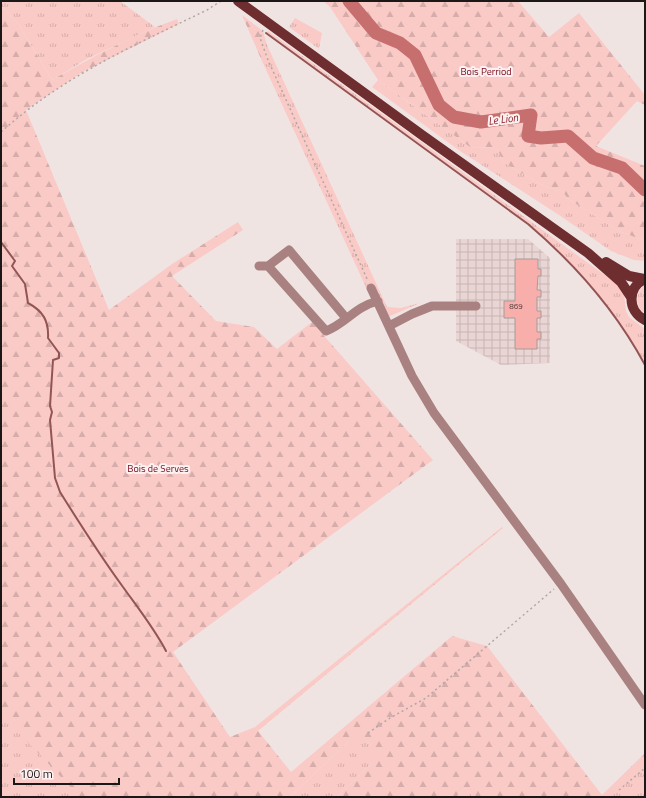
<svg xmlns="http://www.w3.org/2000/svg" width="646" height="798" viewBox="0 0 646 798" font-family="'Titillium Web',sans-serif">
<style>
.industrial{fill:url(#industrial-grid)}
.grass{fill:url(#grass-tufts)}
.forest{fill:url(#forest-firs)}
.lines{fill:none;stroke-linecap:round;stroke-linejoin:round}
.stream{stroke:#935554;stroke-width:2}
.river{stroke:#c66f6e;stroke-width:13}
.building{fill:#f8aeab;stroke:#a69c9b}
.path{stroke:#b0a7a6;stroke-width:1.5;stroke-dasharray:2 3;stroke-linecap:butt}
.minor{stroke:#a98180;stroke-width:9}
.major{stroke:#6e2d2e;stroke-width:10}
.labels{text-anchor:middle;dominant-baseline:central;stroke-width:4;stroke-linejoin:round;paint-order:stroke}
.number-label{font-size:8px;fill:#533e3d}
.park-label{font-size:10px;fill:#77081a;stroke:#fdf1f1}
.water-label{font-size:11px;font-style:italic;fill:#8f252d;stroke:#fdf1f1}
</style>
<defs>
<pattern id="industrial-grid" width="8" height="8" patternUnits="userSpaceOnUse"><rect width="8" height="8" fill="#e9d5d4"/><path d="M0 4h8M4 0v8" fill="none" stroke="#c7b6b5"/></pattern>
<pattern id="grass-tufts" width="24" height="20" patternUnits="userSpaceOnUse"><rect width="24" height="20" fill="#facac7"/><path d="M3 7l-1-3M5 7V3M7 7l1-3M15 17l-1-3M17 17v-4M19 17l1-3" fill="none" stroke="#d6adaa"/></pattern>
<pattern id="forest-firs" width="22" height="20" patternUnits="userSpaceOnUse"><rect width="22" height="20" fill="#facac7"/><path d="M5 1l3.5 6h-7zM16 11l3.5 6h-7z" fill="#d6adaa"/></pattern>
</defs>
<rect width="100%" height="100%" fill="#f0e4e3"/>
<path class="industrial" d="M456,239H528L550,258V363L501,365L456,341Z"/>
<path class="grass" d="M1,1H120L155,27L87,59L52,80L19,25L1,6Z
M295,18L322,33L319,49L289,27Z
M263,31L267,45L387,307L401,308L420,303L381,320L262,61L268,59L260,38Z
M268,31L606,276L620,287L624,294L626,311L629,317L645,329V365C615,311 575,264 528,224L266,33Z
M378,80L470,147L497,148L503,162L544,186L563,192L568,199L619,231L645,241V261L634,260L611,251L559,215L460,151L372,87Z
M645,285V313C634,306 635,293 645,285Z
M502,527L503,528L258,731L255,727Z
M1,696L96,797H1Z
M360,739L366,740L372,747V763L337,797H290L349,741Z
M645,753V797H602V795Z
M465,788L474,797H456Z"/>
<path class="forest" d="M323,1H518L549,37L579,13L645,95V105L637,101L596,146L645,166V241L619,231L568,199L563,192L544,186L503,162L497,148L470,147L378,80L330,7Z
M1,6L19,25L52,80C92,57 133,35 177,19L179,24L81,73L26,110L109,310L172,264L238,222L243,230L172,276L216,321L254,327L277,349L312,322L433,460L173,652L230,737L255,727L291,772L452,636L487,646L602,795V797H474L465,788L456,797H337L372,763V747L366,740L349,741L290,797H80L1,714Z
M242,15L263,31L260,38L268,60L262,61Z"/>
<g class="lines">
<path class="stream" d="M266,33L528,224C575,264 616,311 645,365
M1,242L15,261L12,266L25,284L28,303C43,311 49,321 48,338L59,353V358L53,360L50,406L52,412L50,420L55,478L60,492C80,524 101,557 123,587C138,608 154,628 166,651"/>
<path class="river" d="M349,1L376,33L400,43L415,55L439,105L454,117L481,122L531,115L528,136L541,138L568,136L593,158L622,168L645,190"/>
</g>
<path class="building" d="M515,259H538V269H541V276H538L537,290H541V297H537V311H541V318H537V332H541V339H537V349H515V318H504V301H515Z"/>
<g class="lines">
<path class="path" d="M263,30L260,38L268,60L368,281
M1,132C65,75 131,47 207,10L221,1
M368,733L390,718L426,698L554,589
M619,790L645,768"/>
<path class="minor" d="M259,266H268L326,331C347,323 354,307 378,301
M268,266L289,250L346,318
M371,288L412,376L434,413L561,584L645,705
M389,326L412,314L432,306H476"/>
<path class="major" d="M238,1L422,135L588,253L621,282L631,297
M606,262L629,276L644,279
M645,279C627,287 627,311 645,320"/>
</g>
<g class="labels">
<g class="number-label">
<text x="516" y="306">869</text>
</g>
<g class="park-label">
<text x="486" y="71">Bois Perriod</text>
<text x="158" y="468">Bois de Serves</text>
</g>
<g class="water-label">
<text transform="translate(503 119) rotate(-8)">Le Lion</text>
</g>
</g>
<rect width="646" height="798" fill="none" stroke="#1c1818" stroke-width="4"/>
<path d="M14 778v6h105v-6" fill="none" stroke="#1c1818" stroke-width="2"/>
<text x="20" y="778" font-size="12" fill="#1c1818" stroke="#fdf1f1" stroke-width="3" paint-order="stroke">100 m</text>
</svg>
